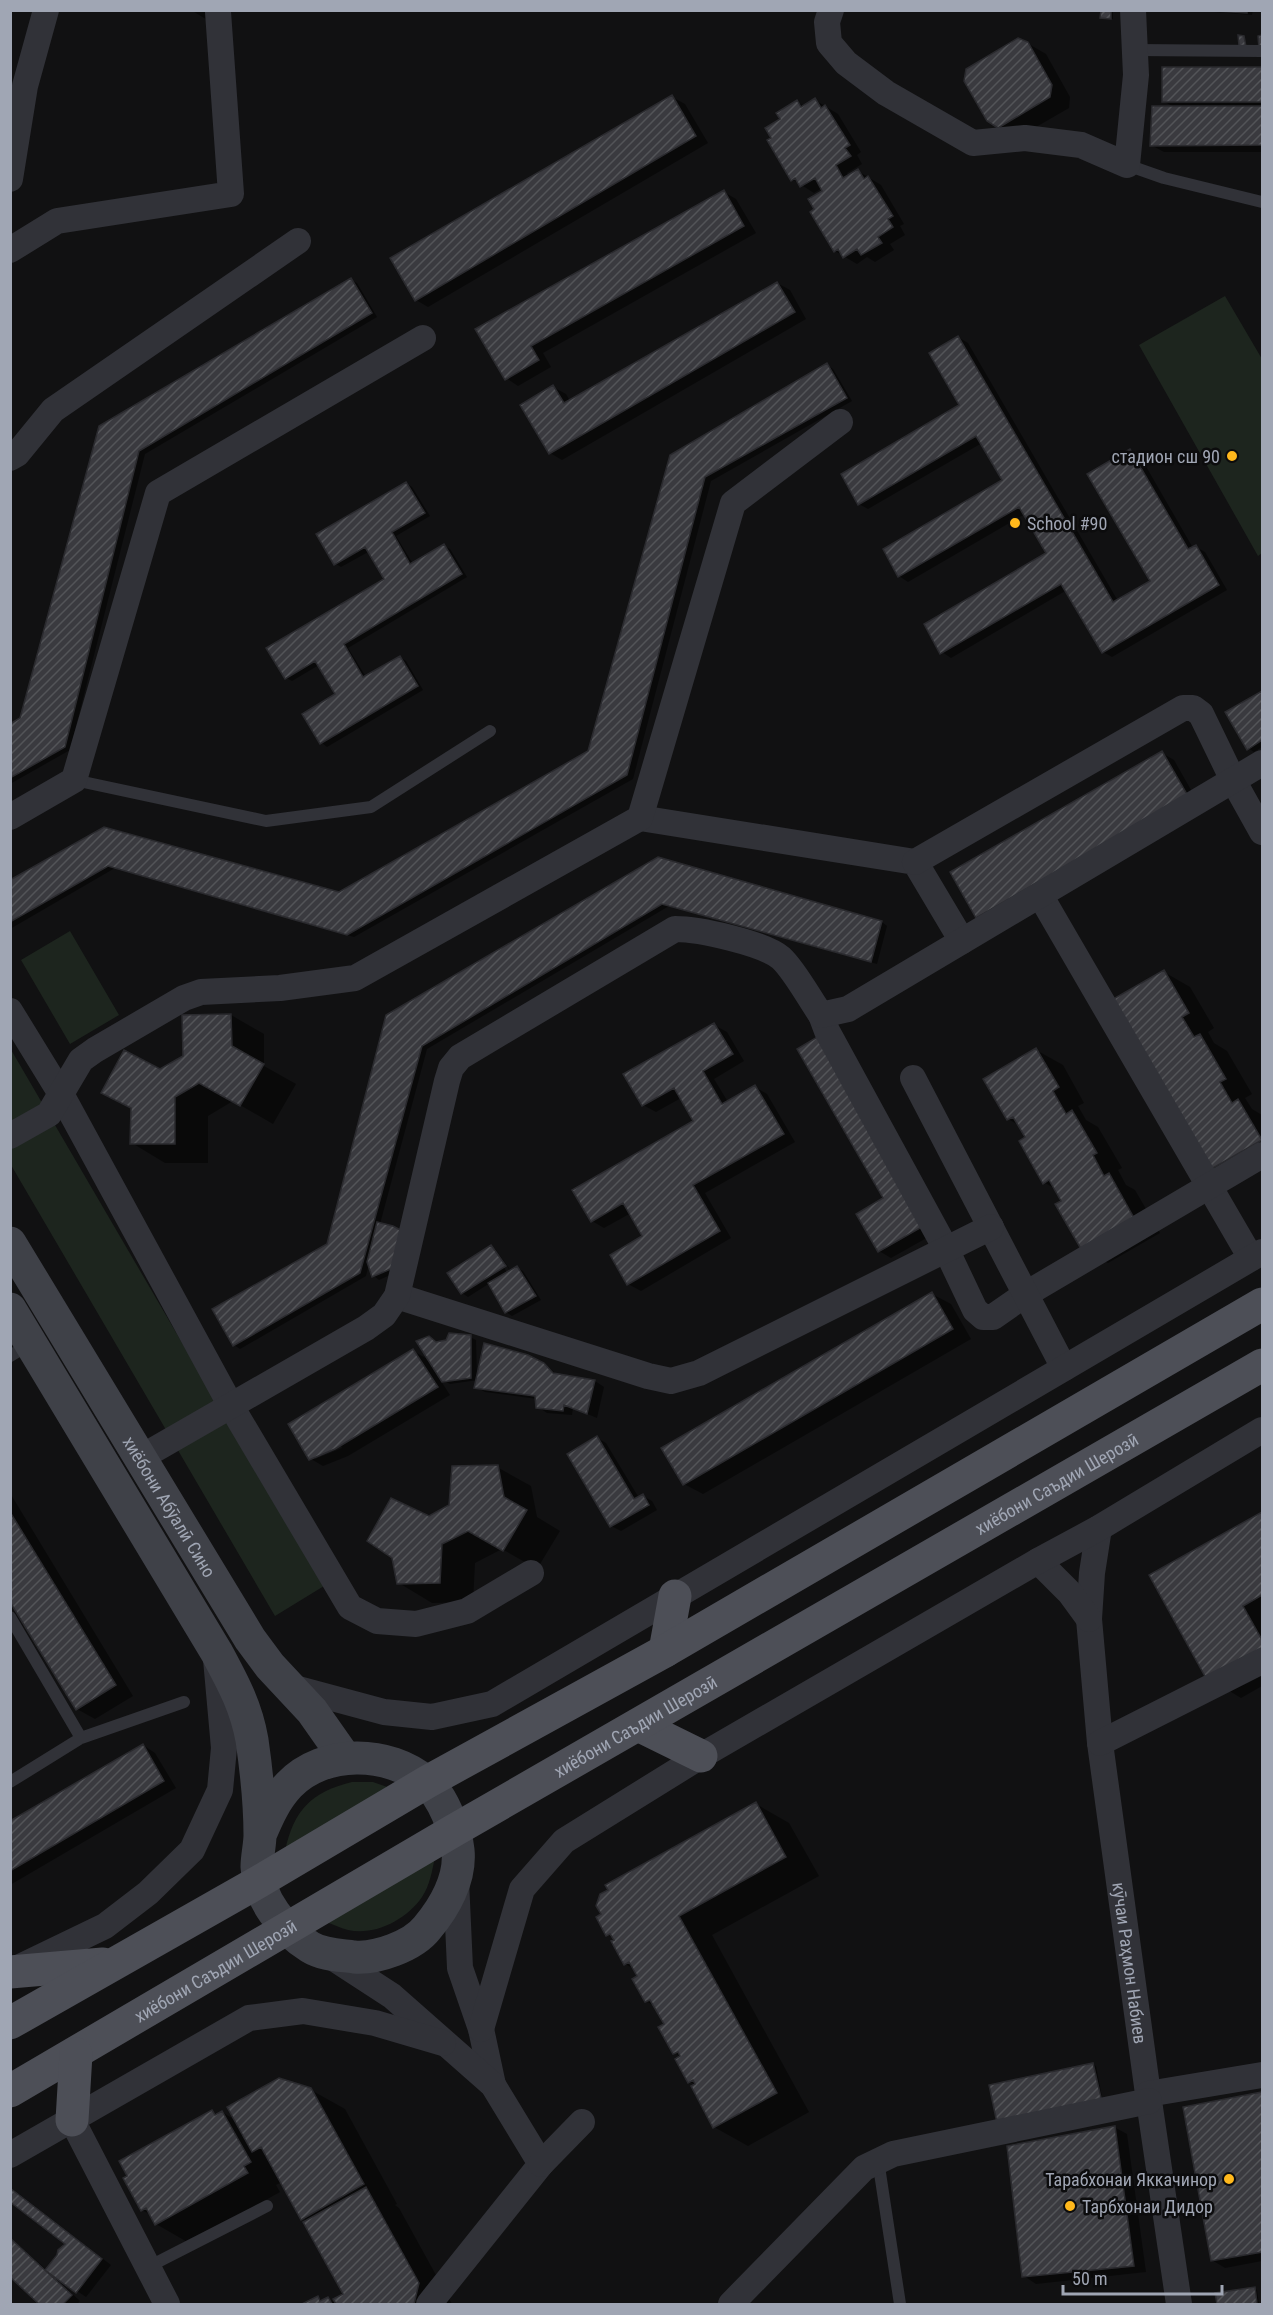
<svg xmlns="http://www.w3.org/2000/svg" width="1273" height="2315" viewBox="0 0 1273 2315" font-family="'Roboto Condensed',sans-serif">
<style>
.green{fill:#1d251e}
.shadow{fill:#0007;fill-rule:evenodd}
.building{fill:url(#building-hatch);stroke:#2a2a2e;stroke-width:1.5}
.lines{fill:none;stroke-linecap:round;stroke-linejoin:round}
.lane{stroke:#313238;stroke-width:12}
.street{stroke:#313238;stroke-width:26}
.secondary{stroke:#3f4148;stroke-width:33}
.primary{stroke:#4d4f57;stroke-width:33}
.poi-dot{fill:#ffb81c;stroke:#0c0c0d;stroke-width:2}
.labels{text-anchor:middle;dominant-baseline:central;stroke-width:5;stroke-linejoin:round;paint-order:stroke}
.poi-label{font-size:18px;fill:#a0a6b4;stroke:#0c0c0d;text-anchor:end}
.street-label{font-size:18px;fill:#a0a6b4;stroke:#0c0c0d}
</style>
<defs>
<pattern id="building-hatch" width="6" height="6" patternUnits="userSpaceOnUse" patternTransform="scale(1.5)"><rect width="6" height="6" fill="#3a3a3f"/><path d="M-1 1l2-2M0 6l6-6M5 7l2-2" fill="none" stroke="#535458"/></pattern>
</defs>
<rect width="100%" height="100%" fill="#111112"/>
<path class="green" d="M1225,296L1262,359V553L1258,556L1139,345Z
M70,931L119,1015L70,1044L21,960Z
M10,1048L324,1586L275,1616L11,1165Z
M352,1782H373L393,1789L285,1851C294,1810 311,1792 352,1782Z
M435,1857C432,1871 430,1885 422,1897C406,1920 375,1936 348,1930C340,1928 333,1924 325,1922Z"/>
<path class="shadow" d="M191,10H227L209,21Z
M1102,10H1113V19L1102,17Z
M1191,10H1253L1252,15Z
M1027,43L1046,54L1070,97L1069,108L1017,138L998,127Z
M1163,68L1262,69V152H1164L1151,145L1174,107L1163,101Z
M672,97L685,104L708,143L428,307L416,300Z
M815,100L838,114L861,152L857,155L862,164L847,173L849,176L858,171L881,185L904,224L900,226L905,235L890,244L894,250L875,262L867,257L857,264L835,251L816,210L824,191L822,188L814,193L792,179L773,139L782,120L797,102L804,106Z
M724,192L736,199L756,233L543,353L551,367L518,386L506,378L477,329Z
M351,280L357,283L377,317L145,454L70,750L10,784V726L21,719L100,427Z
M777,283L790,290L806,319L562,460L550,453L553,387L566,394L570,401Z
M958,337L968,343L1118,601L1152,581L1130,451L1140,456L1193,548L1196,547L1205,552L1227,590L1112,657L1103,652L1067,590L951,658L942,652L1048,553L1025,514L908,582L899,576L1004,481L982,443L868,509L859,504L961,406Z
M827,365L833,369L852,401L711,481L633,779L354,937L115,868L10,929V882L104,829L339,893L589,752L671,456Z
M406,483L412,487L430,516L396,536L413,564L444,546L450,549L467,577L348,648L366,677L400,657L406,661L423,690L327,747L322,743L304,714L337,695L319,665L292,681L286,678L387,579L370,551L341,567L336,564Z
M1262,693V747L1254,752L1248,748L1227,712Z
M1162,753L1174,760L1199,804L990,924L977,917L952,873Z
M658,858L882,922L887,926L877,964L669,906L427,1049L380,1224L406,1268L379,1280L374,1276L369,1264L366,1276L240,1349L234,1345L328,1245L387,1016Z
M1164,972L1190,987L1214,1028L1208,1032L1214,1043L1227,1051L1252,1094L1245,1098L1252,1109L1262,1115V1169L1207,1171Z
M231,1015L264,1034V1066L296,1084L273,1124L233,1101L208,1116V1163H165L132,1143V1109L103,1092L160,1071L184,1056Z
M714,1025L727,1032L744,1061L714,1079L728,1102L755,1087L767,1094L795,1142L705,1193L731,1238L641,1291L628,1284L644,1236L631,1213L604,1228L592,1221L695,1122L681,1098L656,1112L643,1105Z
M1036,1050L1063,1065L1084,1103L1078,1106L1086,1120L1098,1127L1122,1168L1118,1170L1126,1185L1135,1190L1160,1233L1108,1263L1082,1248L1063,1201L1056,1189L1045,1183L1027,1138L1020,1126L1008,1119Z
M858,1214L939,1231L891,1258L879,1251Z
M491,1247L496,1250H493L508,1274L511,1272L496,1250L511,1271L517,1268L523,1271L541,1300L512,1316L506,1312L490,1283L468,1297L462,1293L449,1274Z
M932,1294L951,1304L971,1339L703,1494L684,1484Z
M470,1337L476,1340L477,1377L543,1364L558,1375L595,1381L604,1387L597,1418L573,1408L572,1415L547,1413L538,1407L537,1399L485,1392L476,1387L478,1380L450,1384L439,1378L450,1395L348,1456L323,1466L311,1459L413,1351L431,1361L437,1343ZM341,1445L342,1448L315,1459V1456Z
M597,1438L606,1443L639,1498L643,1496L652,1501L657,1510L621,1531L611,1526Z
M497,1467L531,1486L537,1517L560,1531L537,1569L502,1549L475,1563L473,1602L432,1603L399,1583L429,1518L451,1505Z
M10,1493L133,1696L95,1719L77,1709L10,1599Z
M1262,1513V1686L1241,1698L1208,1678L1151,1576Z
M143,1745L155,1753L176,1788L10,1885V1823Z
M756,1804L789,1823L819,1876L712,1935L809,2112L748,2146L714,2127L696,2085L690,2082L682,2057L674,2053L666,2024L656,2007L646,2001L636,1970L625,1964L617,1940L607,1935Z
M1093,2064L1096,2066L1103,2102L1001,2124Z
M311,2090L345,2109L397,2204L395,2205L399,2208L452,2304H338L336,2300L345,2295L307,2221L303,2218L282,2182L276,2185L280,2192L189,2243L156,2224L151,2215L142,2210L212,2111L218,2115L222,2112L235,2120Z
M1262,2094V2261L1225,2268L1212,2260L1184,2108Z
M1114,2127L1127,2134L1146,2272L1036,2284L1024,2276Z
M10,2187L111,2265L86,2297L55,2276L54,2277L80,2301L77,2304H42L10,2275V2238L47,2270L68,2244L10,2200Z
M1254,2288L1257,2290L1259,2304H1219L1217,2295Z
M318,2298L324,2301L328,2299L338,2304H305Z"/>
<path class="building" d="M1101,10H1111V19L1100,18Z
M1200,10H1247V13Z
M1238,35L1244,36L1246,47L1239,46Z
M1262,35V49H1259L1258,36Z
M1018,38L1028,42L1052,85L1050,97L998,128L987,121L964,81L966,69Z
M1162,67H1262V102H1162Z
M672,95L696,136L415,301L390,258Z
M815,98L821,108L825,105L850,145L845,148L851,156L836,165L843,178L858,169L864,179L868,176L893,216L888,219L893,227L878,237L882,243L861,255L857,249L843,258L838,249L834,252L810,212L814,209L808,199L822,191L815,178L800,187L795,178L791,181L767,140L771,138L765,128L780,119L776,113L797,100L801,107Z
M1152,106H1262V145L1150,146Z
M724,190L744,226L531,346L539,360L505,380L475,329Z
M351,278L372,313L139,451L65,747L10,778V724L20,718L99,426Z
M777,282L795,312L549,454L520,405L553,385L564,403Z
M958,336L1113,602L1150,581L1087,474L1130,449L1188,549L1196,545L1219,585L1102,653L1061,584L940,654L924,624L1046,553L1019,507L898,577L883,549L1002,480L976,436L858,505L841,474L959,405L929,353Z
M827,363L847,398L705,477L627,775L347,935L108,866L10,922V880L104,827L339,892L588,751L670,455Z
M406,482L425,513L392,532L410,564L444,544L462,574L344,644L363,677L400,656L418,686L320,744L302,714L335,694L315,661L285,679L266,648L384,579L365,547L334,565L316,534Z
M1262,691V740L1247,750L1225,712Z
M1162,751L1188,796L976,918L950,872Z
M658,857L882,921L871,962L662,904L422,1046L360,1273L233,1346L212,1309L327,1244L386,1015Z
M1164,970L1189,1013L1182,1017L1194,1037L1200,1034L1226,1079L1220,1082L1232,1103L1238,1099L1262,1140L1206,1172L1108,1002Z
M231,1014L232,1046L264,1064L240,1106L199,1083L175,1097V1144H130L131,1108L101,1093L124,1050L160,1069L183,1056L182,1015Z
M714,1023L733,1054L703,1071L722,1104L755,1085L784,1134L693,1185L720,1231L627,1285L610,1255L642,1236L623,1203L591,1222L572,1190L693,1121L674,1088L642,1106L623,1074Z
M819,1036L927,1224L878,1252L856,1214L883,1198L797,1049Z
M1036,1048L1059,1087L1053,1091L1066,1114L1072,1110L1097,1153L1093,1155L1104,1176L1109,1173L1134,1218L1081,1249L1055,1204L1061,1201L1049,1180L1043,1184L1019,1141L1025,1137L1013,1117L1007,1120L983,1079Z
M377,1222L393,1226L408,1234L400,1265L372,1277L367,1262Z
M491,1245L506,1266L461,1294L447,1273Z
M517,1266L536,1296L505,1313L488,1283Z
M932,1292L953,1329L683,1485L661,1448Z
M449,1333L471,1335V1378L442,1382L416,1341L429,1336L436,1342L446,1340Z
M484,1343L528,1355L544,1363L553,1373L595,1380L587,1414L564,1405L563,1411L536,1408L535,1396L474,1388Z
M413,1349L438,1387L335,1449L309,1460L288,1424Z
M597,1436L634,1499L643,1494L649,1505L610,1527L567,1454Z
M498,1465L504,1497L527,1510L503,1551L468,1531L442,1544L440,1583L397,1584L392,1558L367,1541L391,1498L429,1516L449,1505L452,1466Z
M10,1512L116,1685L76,1710L10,1602Z
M1262,1512V1595L1243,1606L1262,1640V1648L1207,1680L1149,1575Z
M143,1744L164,1781L10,1871V1821Z
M756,1802L786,1857L679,1916L777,2093L713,2128L691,2086L695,2084L693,2080L688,2083L675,2059L680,2056L678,2052L673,2054L658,2027L664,2024L650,2000L645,2002L632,1979L637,1976L629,1962L624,1965L611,1941L614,1940L610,1934L606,1936L596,1917L601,1914L596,1906L600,1894L608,1890L605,1885Z
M1093,2063L1102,2102L997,2123L989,2085Z
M279,2078L311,2088L364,2184L301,2220L261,2147L252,2152L227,2107Z
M1262,2092V2252L1211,2261L1183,2107Z
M212,2110L215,2115L222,2111L251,2162L244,2166L248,2173L155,2225L146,2208L141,2211L123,2178L127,2176L119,2161Z
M1115,2126L1134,2266L1022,2277L1007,2146Z
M366,2187L419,2283L414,2304H336L333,2299L343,2294L303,2222Z
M10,2188L102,2259L76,2293L45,2270L57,2255L58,2250L65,2244L10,2202Z
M10,2238L72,2295L63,2304H39L10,2277Z
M1255,2287L1257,2304H1217L1215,2293Z
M318,2296L320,2301L328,2297L332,2304H302Z"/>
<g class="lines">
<path class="lane" d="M1134,50L1262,51
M1127,165L1164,178L1262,202
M74,780L266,821L371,807L490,731
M10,1356L30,1344
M10,1617L81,1738L10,1782
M81,1738L184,1702
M878,2160L900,2304
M148,2267L267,2206"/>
<g class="street">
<path d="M831,10L827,22L829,43L846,63L886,93L973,143L1025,138L1081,145L1127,165L1136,75L1133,10"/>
<path d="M10,179L25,86L46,10"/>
<path d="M10,250L57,221L231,194L218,12"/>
<path d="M10,458L17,454L53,410L298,241"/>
<path d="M10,817L74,780L158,493L423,338"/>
<path d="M640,818L915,862L962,941"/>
<path d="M915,862L1183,708H1193L1201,714L1233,780L1262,832"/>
<path d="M1040,895L1251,1258"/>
<path d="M10,1011L61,1094L231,1406L350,1607L377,1621L416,1624L467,1611L531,1573"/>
<path d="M821,1015L827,1031L946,1249L975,1310L983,1317H993L1026,1294L1262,1155"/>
<path d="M913,1078L1064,1368"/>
<path d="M10,1136L49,1114L81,1060L95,1050L184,998L201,992L280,988L355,978L640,818L733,503L840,422"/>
<path d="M397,1296L648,1376L671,1381L699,1373L991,1227"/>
<path d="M140,1458L366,1328L384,1315L397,1296L447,1081L451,1068L460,1057L675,929C699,929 763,943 781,958C795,971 809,998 821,1015L848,1009L1262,763"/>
<path id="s1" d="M1099,1528L1092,1573L1089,1619L1100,1743L1149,2101L1179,2304"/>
<path d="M1038,1561L1070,1593L1089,1619"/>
<path d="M291,1687L384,1712L432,1717L492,1704L1262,1252"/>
<path d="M1100,1743L1262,1661"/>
<path d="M456,1880L460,1968L481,2029L493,2085"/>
<path d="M329,1955L392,1996L493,2085L541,2164L429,2304"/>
<path d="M20,1967L105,1926L148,1893L192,1850L220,1790L224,1748L216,1659"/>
<path d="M481,2029L522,1889L564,1841L701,1756L1038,1561L1099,1528L1262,1430"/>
<path d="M1148,2094L1262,2075"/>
<path d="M72,2120L167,2304"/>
<path d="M10,2155L249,2018L303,2011L375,2023L443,2043"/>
<path d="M541,2164L582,2122"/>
<path d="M731,2304L864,2168L893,2154L1149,2101"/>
</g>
<g class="secondary">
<path id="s2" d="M10,1243L250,1639L270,1666L312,1711L345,1758"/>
<path d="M10,1309L217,1653C233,1683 246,1706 252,1740C256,1768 260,1808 260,1835C260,1845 257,1856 257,1867C258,1898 284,1931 310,1947C323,1955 339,1955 354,1957C376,1959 413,1946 427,1928C444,1908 461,1879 458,1850C456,1830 442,1795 426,1782C389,1750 323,1749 289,1785C275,1800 268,1816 260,1835"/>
</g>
<g class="primary">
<path d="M665,1651L675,1596"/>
<path d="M638,1725L701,1756"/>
<path d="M10,1972L103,1964"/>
<path d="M10,2023L260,1881L427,1782L665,1651L1262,1304"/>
<path id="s3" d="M10,2091L453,1831L1262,1365"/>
<path d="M72,2120L76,2054"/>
</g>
</g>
<g class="poi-dot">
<circle cx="1232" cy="456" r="6"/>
<circle cx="1015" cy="523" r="6"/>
<circle cx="1229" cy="2179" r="6"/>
<circle cx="1070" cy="2206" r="6"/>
</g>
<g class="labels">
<g class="poi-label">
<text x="1220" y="456">стадион сш 90</text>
<text x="1027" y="523" text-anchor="start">School #90</text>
<text x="1217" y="2179">Тарабхонаи Яккачинор</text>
<text x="1082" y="2206" text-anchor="start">Тарбхонаи Дидор</text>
</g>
<g class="street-label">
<text stroke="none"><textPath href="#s3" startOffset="1210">хиёбони Саъдии Шерозӣ</textPath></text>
<text stroke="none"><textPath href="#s2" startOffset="308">хиёбони Абӯалӣ Сино</textPath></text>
<text stroke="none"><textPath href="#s3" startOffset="724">хиёбони Саъдии Шерозӣ</textPath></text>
<text stroke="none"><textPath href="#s1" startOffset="438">кӯчаи Раҳмон Набиев</textPath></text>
<text stroke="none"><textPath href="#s3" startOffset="238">хиёбони Саъдии Шерозӣ</textPath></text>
</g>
</g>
<rect width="1273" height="2315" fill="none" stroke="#a0a6b4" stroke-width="24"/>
<path d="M1063 2285v9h159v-9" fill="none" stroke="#a0a6b4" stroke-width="3"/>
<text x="1072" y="2285" font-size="18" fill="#a0a6b4" stroke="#0c0c0d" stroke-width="4.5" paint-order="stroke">50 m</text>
</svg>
